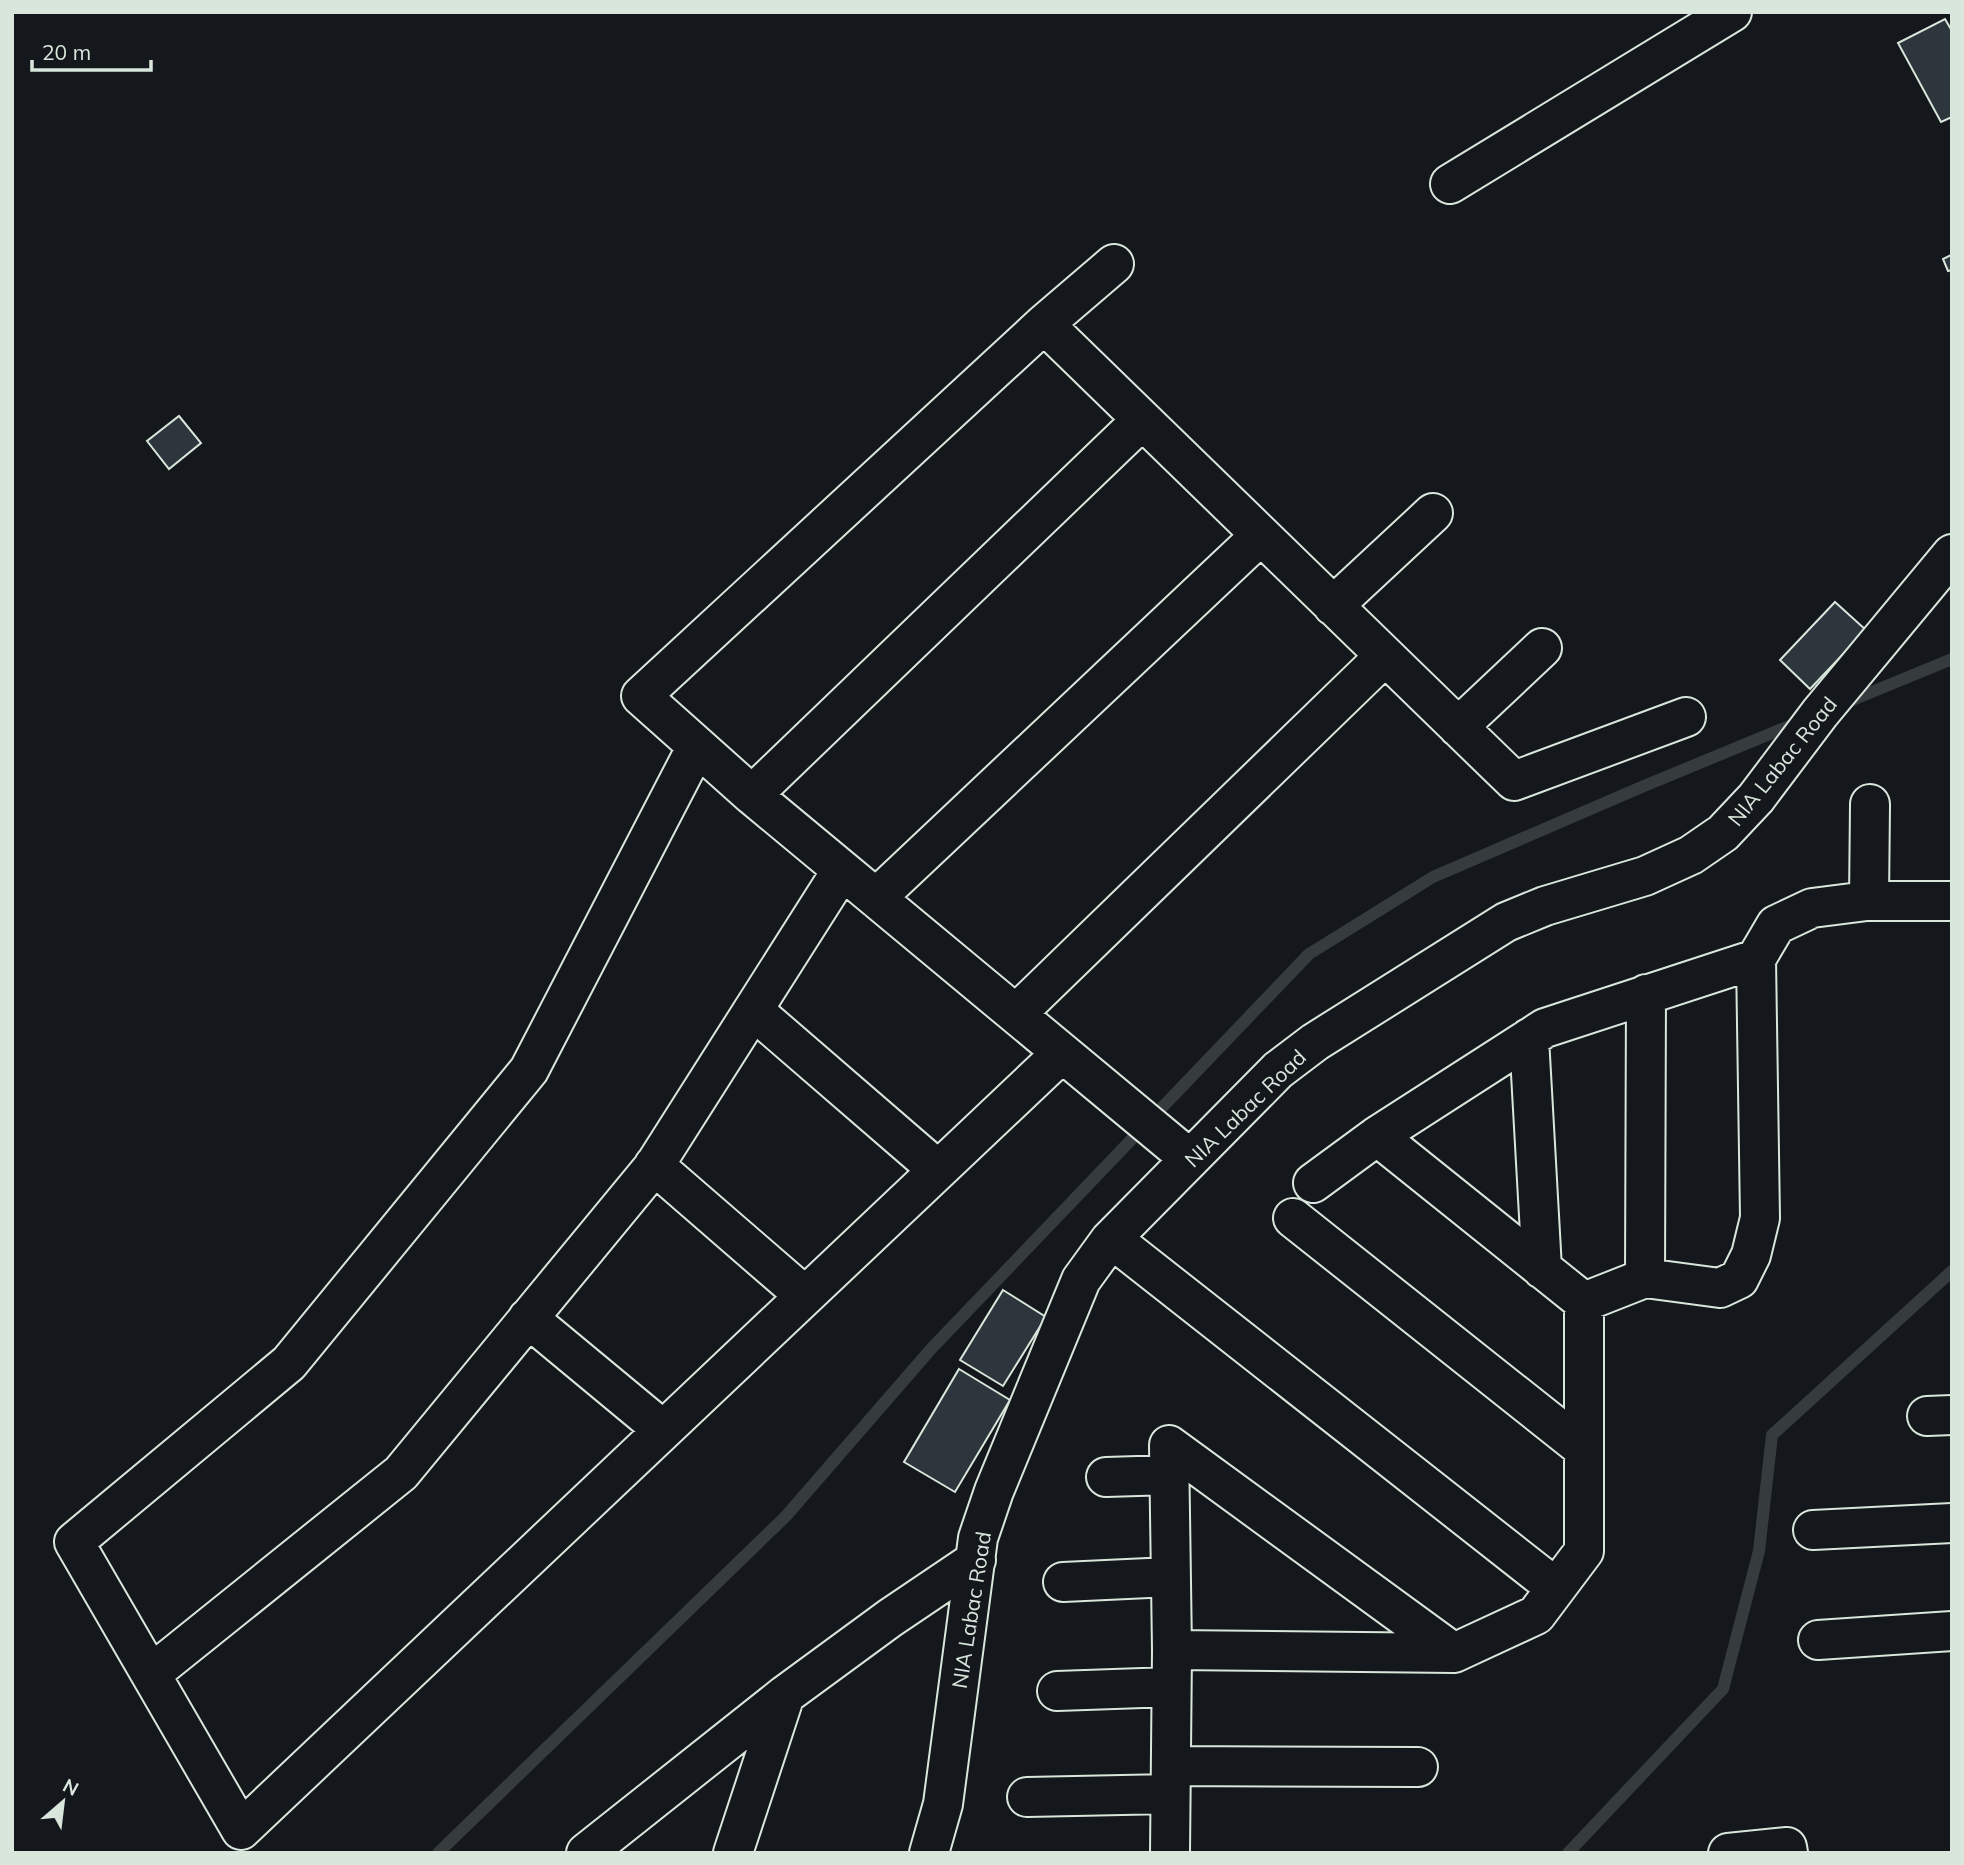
<svg xmlns="http://www.w3.org/2000/svg" width="1964" height="1865" viewBox="0 0 1964 1865" font-family="Mulish,sans-serif">
<style>
.lines{fill:none;stroke-linecap:round;stroke-linejoin:round}
.stream{stroke:#363b3e;stroke-width:12}
.building{fill:#2c363c;stroke:#d8e6dc;stroke-width:2}
.minor-casing{stroke:#d8e6dc;stroke-width:42}
.minor{stroke:#14181c;stroke-width:38}
.labels{text-anchor:middle;dominant-baseline:central;stroke-width:5;stroke-linejoin:round;paint-order:stroke}
.street-label{font-size:21px;fill:#d8e6dc;stroke:#14181c}
</style>
<rect width="100%" height="100%" fill="#14181c"/>
<g class="lines">
<path class="stream" d="M1845,703L1952,659
M438,1853L786,1516L931,1349L1309,954L1433,877L1644,786L1799,722
M1568,1853L1723,1689L1759,1551L1772,1435L1952,1271"/>
</g>
<path class="building" d="M1945,19L1952,31V117L1941,122L1898,43Z
M1951,255L1952,270L1948,271L1943,259Z
M179,416L201,443L169,469L147,441Z
M1835,602L1866,630L1810,689L1780,660Z
M1003,1290L1046,1317L1003,1386L960,1360Z
M959,1369L1010,1400L955,1492L904,1462Z"/>
<g class="lines">
<g class="minor-casing">
<path id="minor" d="M1450,184L1732,12
M1114,264L1044,324L641,696L752,795L1190,1159
M1044,324L1514,781L1686,717
M1333,606L1433,513
M1458,727L1542,648
M697,746L529,1070L289,1363L74,1542L241,1830L1062,1053
M752,795L1142,420
M876,898L1261,535
M1869,901L1870,804
M753,1010L938,1170
M1016,1014L1385,656
M1529,1038L1542,1269
M654,1165L805,1296
M1313,1183L1377,1136
M1293,1218L1584,1449
M1112,1239L1556,1588
M1645,1278L1646,994
M1584,1302L1377,1136L1545,1028L1756,959
M528,1318L663,1430
M1927,1416L1952,1415
M1106,1477L1170,1475
M1813,1530L1952,1523
M1063,1582L1170,1577
M1818,1640L1952,1631
M1172,1650L1169,1445L1454,1653
M151,1674L401,1473L654,1166L842,870
M1057,1691L1171,1687
M1171,1766L1418,1767
M1027,1797L1170,1794
M586,1853L785,1695L890,1618L976,1560
M733,1853L785,1695
M929,1853L943,1804L978,1538L994,1491L1081,1280L1110,1240L1278,1070L1315,1042L1506,922L1545,906L1645,876L1691,855L1723,833L1756,798L1820,713L1952,554
M1170,1853L1172,1650L1454,1653L1536,1615L1584,1551V1302L1645,1278L1720,1288L1739,1279L1751,1255L1760,1218L1756,959L1776,925L1812,908L1867,901H1952
M1728,1853L1787,1847L1788,1853"/>
</g>
<use href="#minor" class="minor"/>
</g>
<g class="labels">
<g class="street-label">
<text transform="translate(1782 761) rotate(-51)">NIA Labac Road</text>
<text transform="translate(1245 1108) rotate(-44)">NIA Labac Road</text>
<text transform="translate(971 1610) rotate(-81)">NIA Labac Road</text>
</g>
</g>
<rect width="1964" height="1865" fill="none" stroke="#d8e6dc" stroke-width="28"/>
<g transform="translate(63 1802) rotate(28)" stroke="#14181c" stroke-width="5" paint-order="stroke">
<path d="M0-5L12 26L0 18L-12 26Z" fill="#d8e6dc"/>
<text y="-10" font-size="19" font-weight="bold" text-anchor="middle" fill="#d8e6dc">N</text>
</g>
<path d="M32 60v10h119v-10" fill="none" stroke="#d8e6dc" stroke-width="3.5"/>
<text x="42" y="60" font-size="21" fill="#d8e6dc" stroke="#14181c" stroke-width="5" paint-order="stroke">20 m</text>
</svg>
